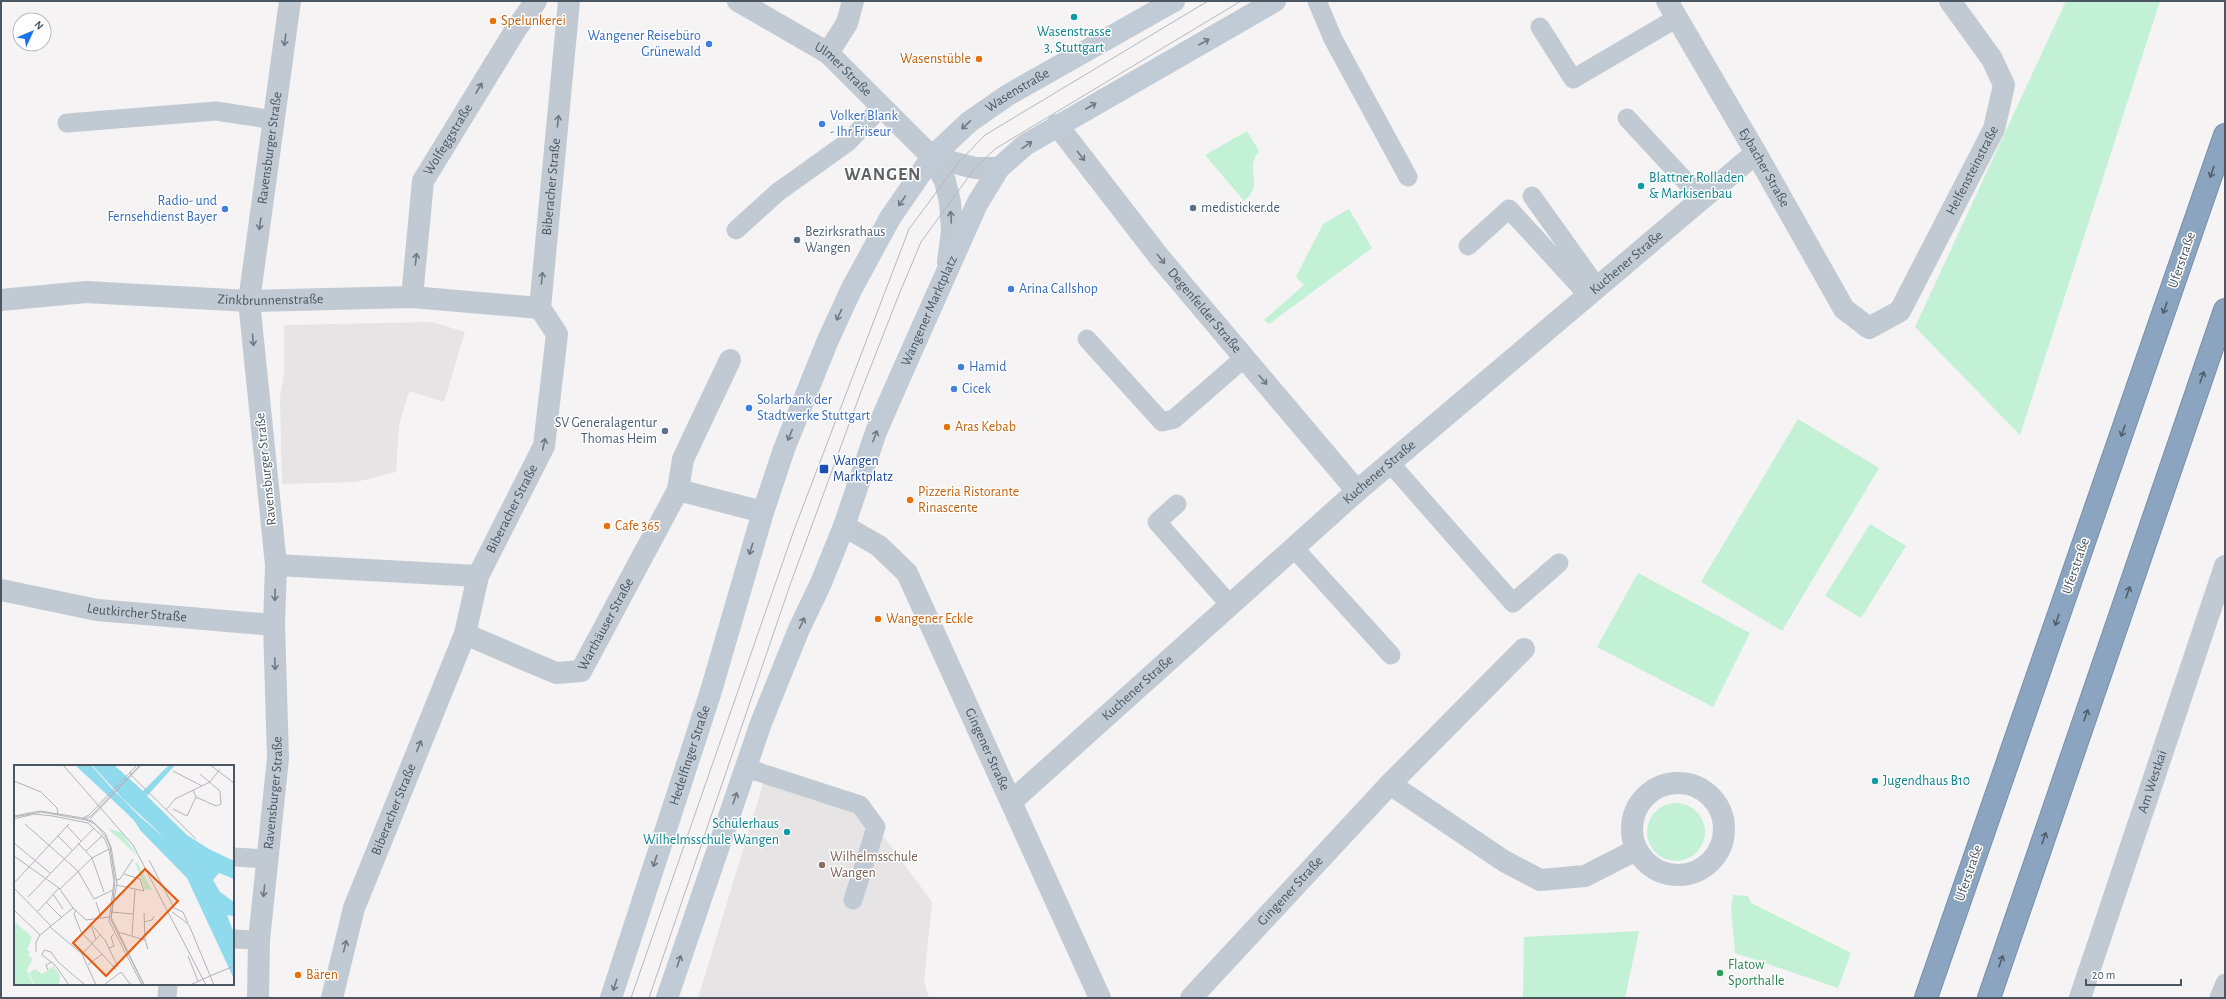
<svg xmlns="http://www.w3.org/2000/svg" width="2226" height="999" viewBox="0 0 2226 999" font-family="'Alegreya Sans',sans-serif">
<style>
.education{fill:#e6e4e5}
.green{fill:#c3f1d5}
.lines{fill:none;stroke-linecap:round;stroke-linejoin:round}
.highway-casing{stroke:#7690ad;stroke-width:24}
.lane{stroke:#c1cad2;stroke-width:19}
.street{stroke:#c1cad2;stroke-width:22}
.secondary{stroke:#c1cbd6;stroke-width:22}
.highway{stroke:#8ba5c1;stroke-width:22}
.tram{stroke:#b5b8bd;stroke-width:1}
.oneway{stroke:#6e7983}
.oneway2{stroke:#6e7984}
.oneway3{stroke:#505e6b}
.culture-dot{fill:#0f9aa8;stroke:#fff;stroke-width:1.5}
.food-dot{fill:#e8710a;stroke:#fff;stroke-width:1.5}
.shop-dot{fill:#3f7fe0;stroke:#fff;stroke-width:1.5}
.service-dot{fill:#5c6f8a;stroke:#fff;stroke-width:1.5}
.transit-dot{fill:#1a4fb4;stroke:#fff;stroke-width:1.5}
.education-dot{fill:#8d6e63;stroke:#fff;stroke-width:1.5}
.leisure-dot{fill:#2e9e5b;stroke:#fff;stroke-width:1.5}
.labels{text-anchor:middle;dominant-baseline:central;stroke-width:3;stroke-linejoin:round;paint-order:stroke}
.food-label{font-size:14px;fill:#c56008;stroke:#fff;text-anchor:start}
.culture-label{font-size:14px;fill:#0d838f;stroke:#fff;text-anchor:start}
.shop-label{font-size:14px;fill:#366cbe;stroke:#fff;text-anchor:start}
.street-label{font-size:14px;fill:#4a5661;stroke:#fff}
.service-label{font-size:14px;fill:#4e5e75;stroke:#fff;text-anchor:start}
.transit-label{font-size:14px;fill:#164399;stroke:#fff;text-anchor:start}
.education-label{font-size:14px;fill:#785e54;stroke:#fff;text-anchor:start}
.leisure-label{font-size:14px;fill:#27864d;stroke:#fff;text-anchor:start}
.district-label{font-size:18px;font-weight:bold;letter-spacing:1px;fill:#5f6368;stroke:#fff}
.inset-river{fill:none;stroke:#90daee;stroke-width:2}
.inset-road{fill:none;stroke:#b1b4b9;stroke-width:1}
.view{fill:#e8590c;fill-opacity:0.15;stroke:#e8590c;stroke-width:2}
.inset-edge{fill:none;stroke:#4a5661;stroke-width:2}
</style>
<rect width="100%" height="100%" fill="#f5f3f3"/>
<path class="education" d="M432,322L465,332L444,402L409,391L399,425L396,472L356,482L282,484L280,397L284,374V325Z
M767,771L856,799L932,902L924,981L929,998H698Z"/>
<path class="green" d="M2066,1H2160L2020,435L1915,327Z
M1247,131L1259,151C1244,170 1265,184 1244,201L1205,155Z
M1349,209L1372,248L1269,324L1264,320L1304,285L1296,277L1323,224Z
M1798,419L1879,468L1782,631L1701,582Z
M1870,524L1906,546L1861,618L1825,596Z
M1638,573L1750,633L1713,707L1597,647Z
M1647 832a29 29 0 1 1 58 0a29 29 0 1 1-58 0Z
M1733,895L1748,896L1751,903L1851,953L1838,988L1735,953L1731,909Z
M1639,931L1625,998H1523L1524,937Z"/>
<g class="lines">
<g class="highway-casing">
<path id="highway" d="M1926,998L2225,135
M1989,998L2225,310"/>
</g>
<path class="lane" d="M1317,1L1333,39L1408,177
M1540,27L1573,79L1677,18
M1627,118L1702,199
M67,123L216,111L274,120
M1532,196L1597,287
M736,230L778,192L848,142L882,106
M1468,246L1509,209L1588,295
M1087,339L1162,422L1174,419L1244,358
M1390,463L1513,603L1559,563
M1177,504L1157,522L1230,605
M1294,548L1391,655
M746,768L860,805L876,827L853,900
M233,857L268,859
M233,939L259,940
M167,998L168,984
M2219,998L2225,983"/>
<g class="street">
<path id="s1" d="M738,1L828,53L932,157L945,181L950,202L952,231L948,262"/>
<path id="s2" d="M1667,1L1756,153L1844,309L1869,328L1900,311L1994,129L2004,85L1992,59L1950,1"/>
<path d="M828,53L847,23L853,1"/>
<path id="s3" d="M1057,125L1160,258L1357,491"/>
<path d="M932,157L975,168H999"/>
<path id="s4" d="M412,297L423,181L516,29L536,1"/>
<path id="s5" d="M1,300L86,292L249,301L412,297L540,308"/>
<path d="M678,490L683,459L730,360"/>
<path id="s6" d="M844,526L879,546L907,573L1100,998"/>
<path d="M276,565L478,576"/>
<path id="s7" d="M1,590L97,610L274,625"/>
<path id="s8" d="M465,634L556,673L581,671L678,490L763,512"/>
<circle cx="1678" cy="829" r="46"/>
<path d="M1390,784L1504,861L1540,880L1585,876L1636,850"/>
<path id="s9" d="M1012,801L1357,491L1756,153"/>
<path id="s10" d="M258,998L259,940L278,758L274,625L276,565L249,301L290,1"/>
<path id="s11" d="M332,998L354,908L465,634L478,576L544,446L557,334L540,308L569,1"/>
<path id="s12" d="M1191,998L1390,784L1524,649"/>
<path id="s13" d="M2080,998L2225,566"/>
</g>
<g class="secondary">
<path id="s14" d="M611,998L711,691L763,512L784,449L828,340L851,290L890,218L932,157L969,122L1008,95L1174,1"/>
<path id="s15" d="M667,998L761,723L799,629L821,583L844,526L876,432L896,386L977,204L999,168L1025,145L1275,1"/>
</g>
<use href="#highway" class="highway"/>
<path class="tram" d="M631,998L794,530L909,229L958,163L985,135L1208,1
M649,998L790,585L862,389L898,297L921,242L975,168L995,149L1241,1"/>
</g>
<defs><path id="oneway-shaft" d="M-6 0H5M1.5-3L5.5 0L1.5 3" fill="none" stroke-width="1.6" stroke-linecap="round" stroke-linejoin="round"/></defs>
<g class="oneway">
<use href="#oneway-shaft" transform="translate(285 40) rotate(98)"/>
<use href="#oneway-shaft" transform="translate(479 88) rotate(-59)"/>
<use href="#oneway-shaft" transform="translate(558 121) rotate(-84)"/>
<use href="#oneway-shaft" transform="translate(1081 156) rotate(52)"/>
<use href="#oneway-shaft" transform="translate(951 217) rotate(-94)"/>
<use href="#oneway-shaft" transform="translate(260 224) rotate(98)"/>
<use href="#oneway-shaft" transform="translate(416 259) rotate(-84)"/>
<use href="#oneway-shaft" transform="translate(1161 259) rotate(51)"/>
<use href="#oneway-shaft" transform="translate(542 278) rotate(-84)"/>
<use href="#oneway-shaft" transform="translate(253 340) rotate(84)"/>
<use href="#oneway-shaft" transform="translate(1263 380) rotate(50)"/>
<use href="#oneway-shaft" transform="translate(544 444) rotate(-77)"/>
<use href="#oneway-shaft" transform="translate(275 595) rotate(92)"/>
<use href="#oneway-shaft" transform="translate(275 664) rotate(88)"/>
<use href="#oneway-shaft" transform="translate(419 746) rotate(-68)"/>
<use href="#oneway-shaft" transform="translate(264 891) rotate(96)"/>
<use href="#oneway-shaft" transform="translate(345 946) rotate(-76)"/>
</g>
<g class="oneway2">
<use href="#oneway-shaft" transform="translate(1204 42) rotate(-30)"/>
<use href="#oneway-shaft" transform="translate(1091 106) rotate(-30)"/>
<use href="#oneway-shaft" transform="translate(966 125) rotate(137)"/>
<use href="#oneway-shaft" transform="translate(1027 145) rotate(-35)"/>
<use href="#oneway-shaft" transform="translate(902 201) rotate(124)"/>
<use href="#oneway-shaft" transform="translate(839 315) rotate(115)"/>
<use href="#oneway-shaft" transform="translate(790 435) rotate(112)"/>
<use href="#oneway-shaft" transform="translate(875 436) rotate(-70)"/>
<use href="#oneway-shaft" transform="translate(751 549) rotate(107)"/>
<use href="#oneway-shaft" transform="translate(802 623) rotate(-64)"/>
<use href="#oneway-shaft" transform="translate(735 798) rotate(-71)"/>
<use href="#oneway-shaft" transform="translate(655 861) rotate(108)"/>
<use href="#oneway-shaft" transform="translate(679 961) rotate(-71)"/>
<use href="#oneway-shaft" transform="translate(615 985) rotate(108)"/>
</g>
<g class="oneway3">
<use href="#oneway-shaft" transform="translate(2212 172) rotate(109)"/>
<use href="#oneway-shaft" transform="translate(2165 308) rotate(109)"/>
<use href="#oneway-shaft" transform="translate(2202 377) rotate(-71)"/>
<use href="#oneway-shaft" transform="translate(2123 431) rotate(109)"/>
<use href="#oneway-shaft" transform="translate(2128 592) rotate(-71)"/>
<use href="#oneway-shaft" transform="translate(2057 620) rotate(109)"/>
<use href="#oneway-shaft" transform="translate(2086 715) rotate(-71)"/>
<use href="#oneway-shaft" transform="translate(2044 838) rotate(-71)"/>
<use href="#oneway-shaft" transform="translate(2001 961) rotate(-71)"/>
</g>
<g class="culture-dot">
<circle cx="1074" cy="17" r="4"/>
<circle cx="1641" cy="186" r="4"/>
<circle cx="1875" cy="781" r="4"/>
<circle cx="787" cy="832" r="4"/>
</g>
<g class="food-dot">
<circle cx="493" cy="21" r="4"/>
<circle cx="979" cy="59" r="4"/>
<circle cx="947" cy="427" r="4"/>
<circle cx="910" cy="500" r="4"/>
<circle cx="607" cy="526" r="4"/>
<circle cx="878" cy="619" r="4"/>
<circle cx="298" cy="975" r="4"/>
</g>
<g class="shop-dot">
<circle cx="709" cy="44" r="4"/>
<circle cx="822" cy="124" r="4"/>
<circle cx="225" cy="209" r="4"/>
<circle cx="1011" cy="289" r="4"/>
<circle cx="961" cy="367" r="4"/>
<circle cx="954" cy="389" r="4"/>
<circle cx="749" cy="408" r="4"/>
</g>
<g class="service-dot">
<circle cx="1193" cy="208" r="4"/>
<circle cx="797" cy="240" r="4"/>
<circle cx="665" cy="431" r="4"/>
</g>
<rect class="transit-dot" x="819" y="464" width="10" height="10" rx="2"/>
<circle class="education-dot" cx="822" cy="865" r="4"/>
<circle class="leisure-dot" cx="1720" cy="973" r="4"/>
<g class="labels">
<g class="food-label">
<text x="501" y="21">Spelunkerei</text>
<text x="971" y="59" text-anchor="end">Wasenstüble</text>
<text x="955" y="427">Aras Kebab</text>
<text x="918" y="492">Pizzeria Ristorante<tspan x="918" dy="16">Rinascente</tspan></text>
<text x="615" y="526">Cafe 365</text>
<text x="886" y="619">Wangener Eckle</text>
<text x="306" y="975">Bären</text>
</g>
<g class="culture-label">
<text x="1074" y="32" text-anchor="middle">Wasenstrasse<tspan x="1074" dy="16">3, Stuttgart</tspan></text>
<text x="1649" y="178">Blattner Rolladen<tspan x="1649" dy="16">&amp; Markisenbau</tspan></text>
<text x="1883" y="781">Jugendhaus B10</text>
<text x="779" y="824" text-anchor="end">Schülerhaus<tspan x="779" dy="16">Wilhelmsschule Wangen</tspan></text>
</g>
<g class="shop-label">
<text x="701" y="36" text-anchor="end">Wangener Reisebüro<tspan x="701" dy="16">Grünewald</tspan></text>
<text x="830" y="116">Volker Blank<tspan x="830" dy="16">- Ihr Friseur</tspan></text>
<text x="217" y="201" text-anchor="end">Radio- und<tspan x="217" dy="16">Fernsehdienst Bayer</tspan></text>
<text x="1019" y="289">Arina Callshop</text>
<text x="969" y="367">Hamid</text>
<text x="962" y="389">Cicek</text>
<text x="757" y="400">Solarbank der<tspan x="757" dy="16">Stadtwerke Stuttgart</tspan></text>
</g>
<g class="street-label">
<text stroke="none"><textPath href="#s1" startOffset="126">Ulmer Straße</textPath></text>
<text stroke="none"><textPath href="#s14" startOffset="1013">Wasenstraße</textPath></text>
<text stroke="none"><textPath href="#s4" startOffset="165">Wolfeggstraße</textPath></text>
<text stroke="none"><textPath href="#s10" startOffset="854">Ravensburger Straße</textPath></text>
<text stroke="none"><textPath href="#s2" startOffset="193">Eybacher Straße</textPath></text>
<text stroke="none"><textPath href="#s2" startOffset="580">Helfensteinstraße</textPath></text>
<text stroke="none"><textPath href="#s11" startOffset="859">Biberacher Straße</textPath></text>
<text transform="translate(2182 260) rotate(-71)">Uferstraße</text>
<text stroke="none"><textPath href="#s9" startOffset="817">Kuchener Straße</textPath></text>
<text stroke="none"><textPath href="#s5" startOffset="270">Zinkbrunnenstraße</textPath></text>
<text stroke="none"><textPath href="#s15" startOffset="736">Wangener Marktplatz</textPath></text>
<text stroke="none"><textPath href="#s3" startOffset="237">Degenfelder Straße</textPath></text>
<text transform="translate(266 469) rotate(-96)">Ravensburger Straße</text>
<text stroke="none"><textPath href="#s9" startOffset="493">Kuchener Straße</textPath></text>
<text stroke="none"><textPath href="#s11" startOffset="523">Biberacher Straße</textPath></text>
<text transform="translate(2076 566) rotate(-71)">Uferstraße</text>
<text stroke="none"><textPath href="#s7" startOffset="138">Leutkircher Straße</textPath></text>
<text stroke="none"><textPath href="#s8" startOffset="177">Warthäuser Straße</textPath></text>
<text stroke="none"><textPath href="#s9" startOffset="169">Kuchener Straße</textPath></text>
<text stroke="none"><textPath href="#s6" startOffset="273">Gingener Straße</textPath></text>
<text stroke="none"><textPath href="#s14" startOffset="255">Hedelfinger Straße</textPath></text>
<text stroke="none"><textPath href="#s13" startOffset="228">Am Westkai</textPath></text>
<text stroke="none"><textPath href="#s10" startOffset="206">Ravensburger Straße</textPath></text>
<text stroke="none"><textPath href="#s11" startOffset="199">Biberacher Straße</textPath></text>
<text transform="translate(1969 873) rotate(-71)">Uferstraße</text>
<text stroke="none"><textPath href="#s12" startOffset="146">Gingener Straße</textPath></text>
</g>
<g class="service-label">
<text x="1201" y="208">medisticker.de</text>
<text x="805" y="232">Bezirksrathaus<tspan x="805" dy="16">Wangen</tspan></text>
<text x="657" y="423" text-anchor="end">SV Generalagentur<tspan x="657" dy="16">Thomas Heim</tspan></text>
</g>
<g class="transit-label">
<text x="833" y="461">Wangen<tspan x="833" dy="16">Marktplatz</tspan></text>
</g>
<g class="education-label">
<text x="830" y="857">Wilhelmsschule<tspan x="830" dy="16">Wangen</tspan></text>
</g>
<g class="leisure-label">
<text x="1728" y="965">Flatow<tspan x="1728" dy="16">Sporthalle</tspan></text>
</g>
<g class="district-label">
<text x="883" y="175">WANGEN</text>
</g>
</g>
<g transform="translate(14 765)">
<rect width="220" height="220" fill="#f5f3f3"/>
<path d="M93,63L108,68L124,92L113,81ZM123,97L138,125H131L121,98ZM0,156L18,172L13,185L16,187L14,191L19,193L13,205L19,220H0ZM40,201L46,211L45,220H20L15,208L21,204L28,209Z" fill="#c3f1d5"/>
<path d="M61,0H77L99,25L124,50L152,74L109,34L78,0H100L129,26L155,0H161L133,31L173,70L195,84L220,96V114L205,108L199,115L206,127L220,137V151L213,150L220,168V214L173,113L126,65L120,55Z" fill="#90daee"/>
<path class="inset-river" d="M65,0L95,28M72,0L98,26M99,32L149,85L157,88L165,84L167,73L150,50V61L156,76L152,80L102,29"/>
<path class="inset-road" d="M49,0L119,80L192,220M196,0L220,18M159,6L188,21M116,7L117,10L182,74M0,16L27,27L43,43L44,49M179,25L182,32L202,41L207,39L206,26L186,9M159,44L173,51L182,32M152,45L161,34L196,17L206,4M0,51L26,46L69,53L78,56L91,68L97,82L103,118L97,152L130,220M0,52L28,47L72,55L81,59L91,71L96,81L101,116L97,155L130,220M69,53L75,50L123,0M0,54L20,49L39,51L74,58L90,73L95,84L100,117L95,156L128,220M76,54L127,0M68,55L77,51L126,0M11,59L64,106L80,134L99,125M53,61L67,76M44,71L58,85M0,78L36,108M64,78L78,93L90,127M72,86L88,71M0,91L45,123L59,143L72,155L95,152M135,95L160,143L169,147L174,158M103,115L106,114L119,94M0,118L55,59M102,120L130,126L126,114L110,109M0,123L37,161M46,124L78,93L95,84M39,129L49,144M14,132L80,63M32,137L47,152M82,137L87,152M0,145L26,170M62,145L60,149L67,167L102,204M24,146L45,123M97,147L119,149M158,147L168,154M130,148L131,175M168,154L175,160L200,220M130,157L138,155L140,151M76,158L91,175L104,202M76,158L82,174M36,162L68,189L82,220M104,167L131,175L134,184M118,170L121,125M95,183L100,181L97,172L100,169M22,187V177L26,170L59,143M68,189L86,170M174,191L184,216M74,200L88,189M34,205L32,200L38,197M196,211L220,201M55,220L41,200L28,190L30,185L37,187L44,197L71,220M90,220L107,207L117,220M176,220L196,211"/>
<path class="view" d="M131,104L164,136L92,211L59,178Z"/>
<rect width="220" height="220" class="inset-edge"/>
</g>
<rect width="2226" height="999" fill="none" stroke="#4a5661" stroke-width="4"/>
<g transform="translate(32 32) rotate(46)"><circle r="19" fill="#ffffff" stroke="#b7bbc0"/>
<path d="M0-3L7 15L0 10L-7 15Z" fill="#1a73e8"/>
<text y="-6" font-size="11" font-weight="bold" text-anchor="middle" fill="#4a5661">N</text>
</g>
<path d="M2086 979v6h95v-6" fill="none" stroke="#4a5661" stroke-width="2"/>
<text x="2092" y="979" font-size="12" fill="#4a5661" stroke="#ffffff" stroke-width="3" paint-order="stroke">20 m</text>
</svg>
